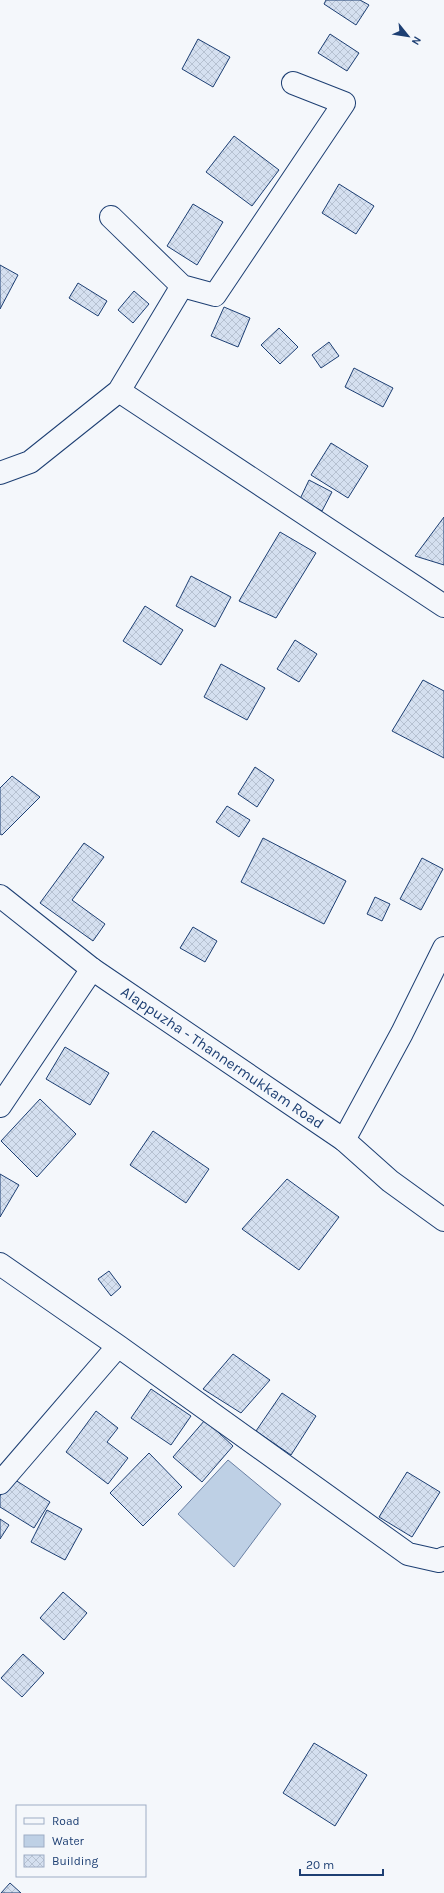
<svg xmlns="http://www.w3.org/2000/svg" width="444" height="1893" viewBox="0 0 444 1893" font-family="Karla,sans-serif">
<style>
.water{fill:#bed0e5;stroke:#687fa3}
.building{fill:url(#building-cross-hatch);stroke:#1d3f73}
.lines{fill:none;stroke-linecap:round;stroke-linejoin:round}
.street-casing{stroke:#1d3f73;stroke-width:24}
.secondary-casing{stroke:#1d3f73;stroke-width:24}
.primary-casing{stroke:#1d3f73;stroke-width:24}
.street{stroke:#f4f7fb;stroke-width:22}
.secondary{stroke:#f4f7fb;stroke-width:22}
.primary{stroke:#f4f7fb;stroke-width:22}
.labels{text-anchor:middle;dominant-baseline:central;stroke-width:3;stroke-linejoin:round;paint-order:stroke}
.street-label{font-size:15px;fill:#1d3f73;stroke:#f4f7fb}
</style>
<defs>
<pattern id="building-cross-hatch" width="8" height="8" patternUnits="userSpaceOnUse"><rect width="8" height="8" fill="#d5e0f0"/><path d="M0 0l8 8M0 8l8-8" fill="none" stroke="#b6c1d1"/></pattern>
</defs>
<rect width="100%" height="100%" fill="#f4f7fb"/>
<path class="water" d="M228,1460L281,1504L234,1567L178,1514Z"/>
<path class="building" d="M326,0H360L369,5L356,25L324,4Z
M330,34L359,53L347,71L318,53Z
M198,39L230,57L213,87L182,69Z
M234,136L279,170L252,206L206,172Z
M339,184L374,206L356,234L322,213Z
M193,204L223,222L197,265L167,246Z
M0,265L18,275L0,309Z
M78,283L107,301L98,316L69,298Z
M134,291L149,304L133,323L118,310Z
M224,307L250,318L238,347L211,336Z
M279,328L298,347L280,364L261,345Z
M329,342L339,356L321,368L312,355Z
M354,368L393,388L383,407L345,387Z
M331,443L368,466L348,498L311,475Z
M309,480L332,492L322,511L300,499Z
M444,517V565L415,556Z
M280,532L316,553L276,618L239,601Z
M191,576L231,597L215,627L176,606Z
M145,606L183,630L161,665L123,641Z
M295,640L317,654L299,682L277,669Z
M221,664L265,688L247,720L204,697Z
M423,680L444,691V758L392,731Z
M255,767L274,780L257,807L238,794Z
M12,776L40,797L2,835L0,834V788Z
M227,806L250,820L239,837L216,822Z
M263,838L346,881L324,924L241,882Z
M84,843L104,857L72,900L105,924L93,941L40,903Z
M422,858L443,869L421,910L400,899Z
M375,897L390,904L382,921L367,914Z
M193,927L217,941L205,962L180,948Z
M65,1047L109,1073L90,1105L46,1079Z
M40,1099L76,1134L37,1177L1,1141Z
M153,1131L209,1169L186,1203L130,1165Z
M0,1174L19,1185L0,1217Z
M287,1179L339,1217L299,1270L242,1229Z
M109,1271L121,1287L111,1296L98,1279Z
M233,1354L270,1380L241,1413L203,1389Z
M151,1389L191,1416L171,1445L131,1418Z
M282,1393L316,1416L291,1455L256,1431Z
M96,1411L118,1428L107,1442L128,1458L108,1484L66,1452Z
M205,1420L233,1446L202,1482L173,1457Z
M149,1453L182,1487L143,1526L110,1493Z
M407,1472L440,1492L412,1537L379,1517Z
M12,1478L50,1502L34,1528L0,1507V1496Z
M47,1510L82,1529L65,1560L31,1542Z
M0,1519L9,1525L0,1539Z
M63,1592L87,1613L64,1640L40,1618Z
M23,1654L44,1673L22,1697L1,1678Z
M314,1743L367,1775L335,1826L283,1793Z
M10,1883L21,1893H1Z"/>
<g class="lines">
<g class="street-casing">
<path id="street" d="M182,286L215,295L344,103L293,83
M119,391L444,606
M0,473L30,462L119,391L182,286L111,217
M0,1106L92,969
M0,1264L118,1346L408,1554L439,1561L444,1558
M0,1483L118,1346"/>
</g>
<g class="secondary-casing">
<path id="secondary" d="M344,1140L402,1033L444,948"/>
</g>
<g class="primary-casing">
<g id="primary">
<path id="s1" d="M0,896L92,969L344,1140L390,1181L444,1220"/>
</g>
</g>
<use href="#street" class="street"/>
<use href="#secondary" class="secondary"/>
<use href="#primary" class="primary"/>
</g>
<g class="labels">
<g class="street-label">
<text stroke="none"><textPath href="#s1" startOffset="275">Alappuzha - Thannermukkam Road</textPath></text>
</g>
</g>
<rect x="16" y="1805" width="130" height="72" fill="#f4f7fb" stroke="#9eadc5"/>
<rect x="24" y="1818" width="20" height="6" fill="#f4f7fb" stroke="#9eadc5"/>
<text x="52" y="1825" font-size="12" fill="#1d3f73">Road</text>
<rect x="24" y="1835" width="20" height="12" fill="#bed0e5" stroke="#9eadc5"/>
<text x="52" y="1845" font-size="12" fill="#1d3f73">Water</text>
<rect x="24" y="1855" width="20" height="12" fill="url(#building-cross-hatch)" stroke="#9eadc5"/>
<text x="52" y="1865" font-size="12" fill="#1d3f73">Building</text>
<g transform="translate(408 36) rotate(120)" stroke="#f4f7fb" stroke-width="3" paint-order="stroke">
<path d="M0-3L7 15L0 10L-7 15Z" fill="#1d3f73"/>
<text y="-6" font-size="11" font-weight="bold" text-anchor="middle" fill="#1d3f73">N</text>
</g>
<path d="M300 1869v6h83v-6" fill="none" stroke="#1d3f73" stroke-width="2"/>
<text x="306" y="1869" font-size="12" fill="#1d3f73" stroke="#f4f7fb" stroke-width="3" paint-order="stroke">20 m</text>
</svg>
